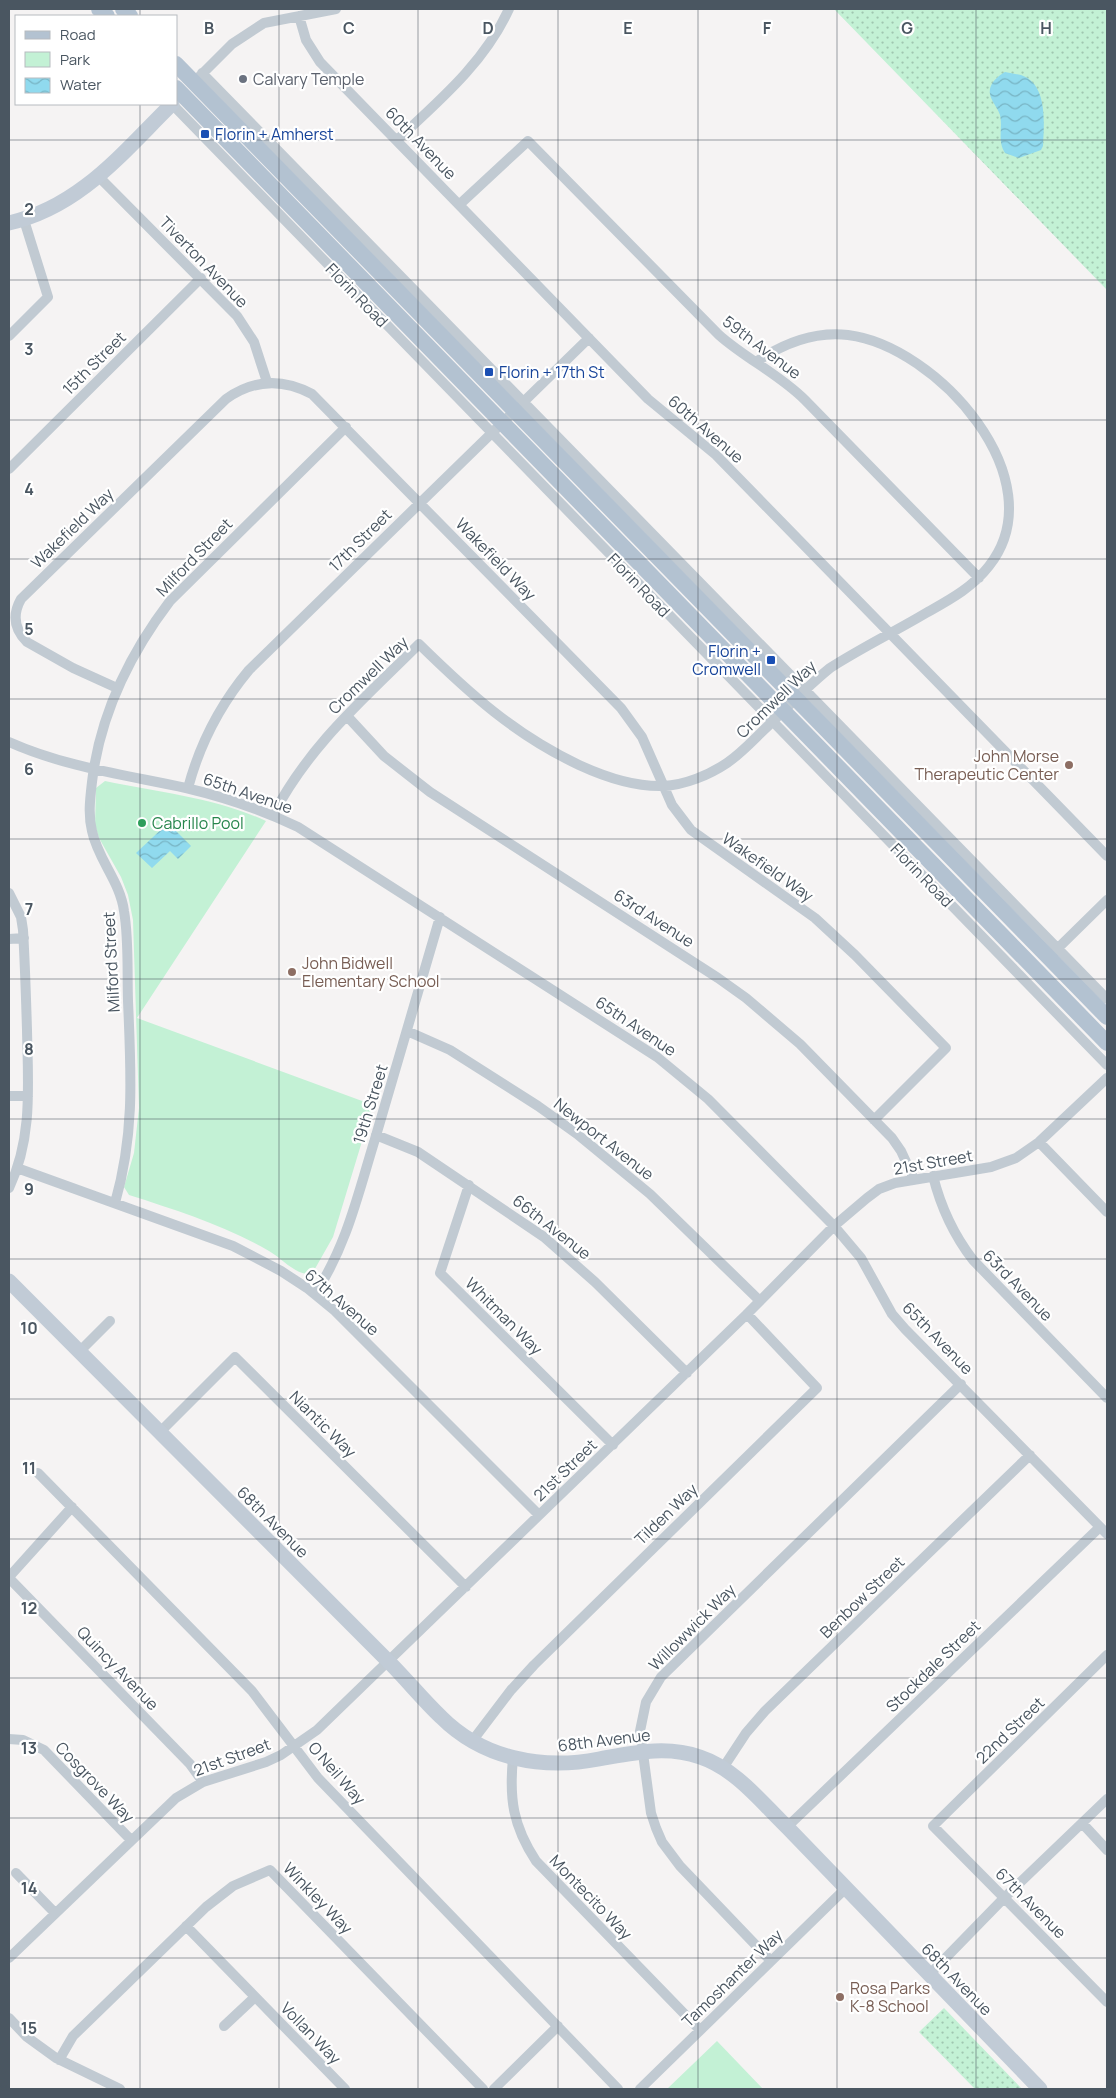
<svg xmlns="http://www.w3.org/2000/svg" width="1116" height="2098" viewBox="0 0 1116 2098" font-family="Manrope,sans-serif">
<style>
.grass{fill:url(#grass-dots)}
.park{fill:#c3f1d5}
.water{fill:url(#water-waves)}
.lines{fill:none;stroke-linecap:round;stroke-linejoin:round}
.street{stroke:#c1cad2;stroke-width:10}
.secondary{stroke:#c1cbd6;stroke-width:15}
.primary{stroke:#b3c2d1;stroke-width:16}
.grid{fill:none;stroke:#4a5661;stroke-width:1;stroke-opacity:0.55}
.worship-dot{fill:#6b7280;stroke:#fff;stroke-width:2}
.transit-dot{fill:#1a4fb4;stroke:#fff;stroke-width:2}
.education-dot{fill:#8d6e63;stroke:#fff;stroke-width:2}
.leisure-dot{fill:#2e9e5b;stroke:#fff;stroke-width:2}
.labels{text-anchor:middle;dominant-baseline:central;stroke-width:4.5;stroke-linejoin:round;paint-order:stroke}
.worship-label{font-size:16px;fill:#5b616d;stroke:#fff;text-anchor:start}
.transit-label{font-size:16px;fill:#164399;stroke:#fff;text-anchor:start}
.street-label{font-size:16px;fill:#4a5661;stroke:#fff}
.education-label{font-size:16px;fill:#785e54;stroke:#fff;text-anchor:start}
.leisure-label{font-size:16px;fill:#27864d;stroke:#fff;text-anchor:start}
.grid-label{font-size:16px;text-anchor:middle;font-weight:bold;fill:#4a5661;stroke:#fff;stroke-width:4.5;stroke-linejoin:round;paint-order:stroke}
</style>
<defs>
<pattern id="grass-dots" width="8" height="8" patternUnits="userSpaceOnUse" patternTransform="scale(1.25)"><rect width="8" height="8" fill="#c3f1d5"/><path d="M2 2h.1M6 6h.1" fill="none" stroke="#a0c6b0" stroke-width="1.8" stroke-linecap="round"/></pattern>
<pattern id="water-waves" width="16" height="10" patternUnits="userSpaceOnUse" patternTransform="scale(1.25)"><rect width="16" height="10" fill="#90daee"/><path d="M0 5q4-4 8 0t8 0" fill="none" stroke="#78b4c4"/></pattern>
</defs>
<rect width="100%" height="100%" fill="#f5f3f3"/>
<path class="grass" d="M834,9H1107V290Z
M944,2008L1022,2089H975L919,2032Z"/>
<path class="park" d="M105,781C159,792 216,798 266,821L137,1018L373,1105L333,1237L312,1274C296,1276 283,1259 269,1251C226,1226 176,1210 129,1195L124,1187L134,1153L139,1108L133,920L128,895L121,877L99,838L95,825L96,788Z
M717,2041L763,2089H667Z"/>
<path class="water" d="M1005,72C1010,73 1016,74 1021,75C1048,84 1044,123 1043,146L1041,150L1019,158L1005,153C997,140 1003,129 1000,115C998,108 991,101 990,94C988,84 998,76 1005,72Z
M168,823L191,846L178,859L170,851L152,868L136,853Z"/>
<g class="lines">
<path class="street" d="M299,16L306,40L320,62L648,399L716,455L1107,856
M202,73L1107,999
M199,77L232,44L264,23L336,9
M172,104L1107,1065
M397,140C440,100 484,63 509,9
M98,176L237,316L254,342L267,382
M460,204L528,141L719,335C746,359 779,374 805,400L979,578
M9,336L48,297L24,220
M9,469L201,278
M117,688L73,668L27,642C14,629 12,615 21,599L226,399C254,379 282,378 312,394L621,708L642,737L672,805L691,830L815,918L855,955L946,1048L874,1120
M347,716L384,756L430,792L718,978L746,998L800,1044L892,1138L901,1151L914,1179
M9,742C65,767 126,775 186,788C224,797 263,810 298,827L657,1057L708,1099L834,1226L861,1258L892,1314L905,1329L1107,1534
M188,788C200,743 219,706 249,670L589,338
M273,815C310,744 364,699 419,644C470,694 514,734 579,765C605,777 633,787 663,786C685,785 709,775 727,763C743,752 755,738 769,725C789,705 809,685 830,668C861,648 894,632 926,613C949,600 972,588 989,566C1057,480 937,346 848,335C814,331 784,343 756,362
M9,893L21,917L23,930C25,963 26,997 27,1030C28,1084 33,1138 9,1188
M9,939L24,938
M1053,953L1107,900
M407,1031L450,1050L538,1106L577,1134L650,1194L760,1301
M9,1096H28
M376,1135L418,1152L544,1237L595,1282L687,1373
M1039,1142L1107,1212
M17,1168L233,1246L281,1271L307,1288L335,1311L539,1515
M933,1176C941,1208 953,1234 973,1260L1107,1398
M469,1185L440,1273L613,1445
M115,1203C135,1133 131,1073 128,1001C127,972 129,940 124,911C120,881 98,860 92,831C88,815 90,799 92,782C100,714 129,655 170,601L346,427
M315,1294C347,1245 358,1194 375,1139C397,1065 419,991 440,917
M79,1352L110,1321
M159,1433L235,1357L466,1587
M38,1473L252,1691L318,1778L618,2089
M9,1577L72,1507
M9,1578L190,1764L203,1782
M1107,1655L933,1826L1107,2002
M9,1739L23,1740L44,1750L131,1840
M473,1740L511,1690L534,1665L817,1388L747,1314
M513,1758C509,1799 513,1826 536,1861L700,2030
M723,1768L746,1733L765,1711L1030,1455
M1082,1823L1107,1850
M787,1827L1100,1527
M16,1873L55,1913
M186,1926L345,2089
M9,1958L176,1798L203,1782L266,1762L281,1755L317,1730L747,1314L834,1226L867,1198L879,1189L895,1183L991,1167L1016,1158L1039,1142L1107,1078
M771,1961L680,1866L662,1842L656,1828L651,1813L640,1731L646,1702L661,1677L961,1384
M929,1975L1005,1897L1107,1799
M9,2018L27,2037L56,2058L120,2089
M224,2026L255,1997
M59,2060L73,2036L206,1907L233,1886L270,1870L483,2089
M494,2089L558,2026
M640,2089L845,1889"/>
<path class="secondary" d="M9,223C80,207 122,153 172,104
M9,1281L389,1662C407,1680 423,1700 441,1717C483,1759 542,1770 599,1759C633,1753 666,1745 700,1757C736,1769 761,1802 787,1827L1040,2089"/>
<path class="primary" d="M99,9L107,16
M123,9L130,16
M176,64L1107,1017
M176,88L1107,1043"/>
</g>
<path class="grid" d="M140,9V16M279,9V2089M418,9V2089M558,9V2089M698,9V2089M837,9V2089M976,9V2089M140,104V2089M9,140H1107M9,280H1107M9,420H1107M9,559H1107M9,699H1107M9,839H1107M9,979H1107M9,1119H1107M9,1259H1107M9,1399H1107M9,1539H1107M9,1678H1107M9,1818H1107M9,1958H1107"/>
<circle class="worship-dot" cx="243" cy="79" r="5"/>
<g class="transit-dot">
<rect x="200" y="129" width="10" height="10" rx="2.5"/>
<rect x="484" y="367" width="10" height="10" rx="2.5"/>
<rect x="766" y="655" width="10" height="10" rx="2.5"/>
</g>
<g class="education-dot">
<circle cx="1069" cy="765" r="5"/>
<circle cx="292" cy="972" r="5"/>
<circle cx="840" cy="1997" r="5"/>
</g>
<circle class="leisure-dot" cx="142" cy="823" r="5"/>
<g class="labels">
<g class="worship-label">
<text x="253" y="79">Calvary Temple</text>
</g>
<g class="transit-label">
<text x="215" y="134">Florin + Amherst</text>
<text x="499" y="372">Florin + 17th St</text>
<text x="761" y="651" text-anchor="end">Florin +<tspan x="761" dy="18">Cromwell</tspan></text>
</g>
<g class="street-label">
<text transform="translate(421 143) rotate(46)">60th Avenue</text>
<text transform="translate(204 262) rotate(46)">Tiverton Avenue</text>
<text transform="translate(357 295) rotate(46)">Florin Road</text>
<text transform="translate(762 347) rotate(37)">59th Avenue</text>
<text transform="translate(94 363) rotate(-45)">15th Street</text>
<text transform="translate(706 429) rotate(41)">60th Avenue</text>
<text transform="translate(72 528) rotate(-44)">Wakefield Way</text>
<text transform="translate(360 540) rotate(-45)">17th Street</text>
<text transform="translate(194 557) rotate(-46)">Milford Street</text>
<text transform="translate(496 559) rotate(46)">Wakefield Way</text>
<text transform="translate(639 585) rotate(46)">Florin Road</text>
<text transform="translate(368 675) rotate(-44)">Cromwell Way</text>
<text transform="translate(776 699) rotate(-44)">Cromwell Way</text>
<text transform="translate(248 793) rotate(19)">65th Avenue</text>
<text transform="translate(768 867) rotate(35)">Wakefield Way</text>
<text transform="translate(922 875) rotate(46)">Florin Road</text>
<text transform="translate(654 918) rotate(33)">63rd Avenue</text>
<text transform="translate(111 962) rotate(-93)">Milford Street</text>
<text transform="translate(636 1026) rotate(34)">65th Avenue</text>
<text transform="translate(370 1104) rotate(-73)">19th Street</text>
<text transform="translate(604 1139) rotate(38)">Newport Avenue</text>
<text transform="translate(933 1162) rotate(-10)">21st Street</text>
<text transform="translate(552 1227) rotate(38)">66th Avenue</text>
<text transform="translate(1018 1285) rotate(46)">63rd Avenue</text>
<text transform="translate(342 1302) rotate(41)">67th Avenue</text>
<text transform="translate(504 1316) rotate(45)">Whitman Way</text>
<text transform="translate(938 1338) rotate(46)">65th Avenue</text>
<text transform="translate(323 1424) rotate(45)">Niantic Way</text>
<text transform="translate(565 1470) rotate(-44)">21st Street</text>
<text transform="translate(666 1514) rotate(-44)">Tilden Way</text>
<text transform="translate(273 1522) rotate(45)">68th Avenue</text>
<text transform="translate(862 1597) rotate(-44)">Benbow Street</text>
<text transform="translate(692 1627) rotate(-45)">Willowwick Way</text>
<text transform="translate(933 1666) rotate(-44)">Stockdale Street</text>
<text transform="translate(118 1668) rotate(46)">Quincy Avenue</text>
<text transform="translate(1010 1730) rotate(-44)">22nd Street</text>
<text transform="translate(604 1740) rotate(-7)">68th Avenue</text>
<text transform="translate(232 1757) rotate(-20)">21st Street</text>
<text transform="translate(337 1773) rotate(49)">O Neil Way</text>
<text transform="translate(95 1782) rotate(46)">Cosgrove Way</text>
<text transform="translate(591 1897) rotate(46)">Montecito Way</text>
<text transform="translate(318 1898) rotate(46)">Winkley Way</text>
<text transform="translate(1031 1903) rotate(45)">67th Avenue</text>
<text transform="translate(732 1978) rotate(-44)">Tamoshanter Way</text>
<text transform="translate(957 1979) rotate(46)">68th Avenue</text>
<text transform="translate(311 2033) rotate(46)">Vollan Way</text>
</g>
<g class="education-label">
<text x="1059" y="756" text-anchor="end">John Morse<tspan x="1059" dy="18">Therapeutic Center</tspan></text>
<text x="302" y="963">John Bidwell<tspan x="302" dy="18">Elementary School</tspan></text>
<text x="850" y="1988">Rosa Parks<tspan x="850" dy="18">K-8 School</tspan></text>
</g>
<g class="leisure-label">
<text x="152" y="823">Cabrillo Pool</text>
</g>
</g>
<g class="grid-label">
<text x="209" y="34">B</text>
<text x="349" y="34">C</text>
<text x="488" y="34">D</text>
<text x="628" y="34">E</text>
<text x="767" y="34">F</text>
<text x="907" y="34">G</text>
<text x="1046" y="34">H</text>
<text x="29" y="215">2</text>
<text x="29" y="355">3</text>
<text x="29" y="495">4</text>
<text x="29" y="635">5</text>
<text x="29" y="775">6</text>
<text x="29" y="915">7</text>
<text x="29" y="1055">8</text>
<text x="29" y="1195">9</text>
<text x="29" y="1334">10</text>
<text x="29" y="1474">11</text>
<text x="29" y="1614">12</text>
<text x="29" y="1754">13</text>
<text x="29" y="1894">14</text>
<text x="29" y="2034">15</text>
</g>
<rect width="1116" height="2098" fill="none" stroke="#4a5661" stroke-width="20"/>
<rect x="15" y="15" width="162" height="90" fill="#ffffff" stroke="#b7bbc0"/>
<rect x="25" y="31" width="25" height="8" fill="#b3c2d1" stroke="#b7bbc0"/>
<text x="60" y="40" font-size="15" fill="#4a5661">Road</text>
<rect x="25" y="52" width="25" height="15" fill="#c3f1d5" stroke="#b7bbc0"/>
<text x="60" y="65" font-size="15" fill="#4a5661">Park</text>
<rect x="25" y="78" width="25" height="15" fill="url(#water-waves)" stroke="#b7bbc0"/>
<text x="60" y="90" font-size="15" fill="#4a5661">Water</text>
</svg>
